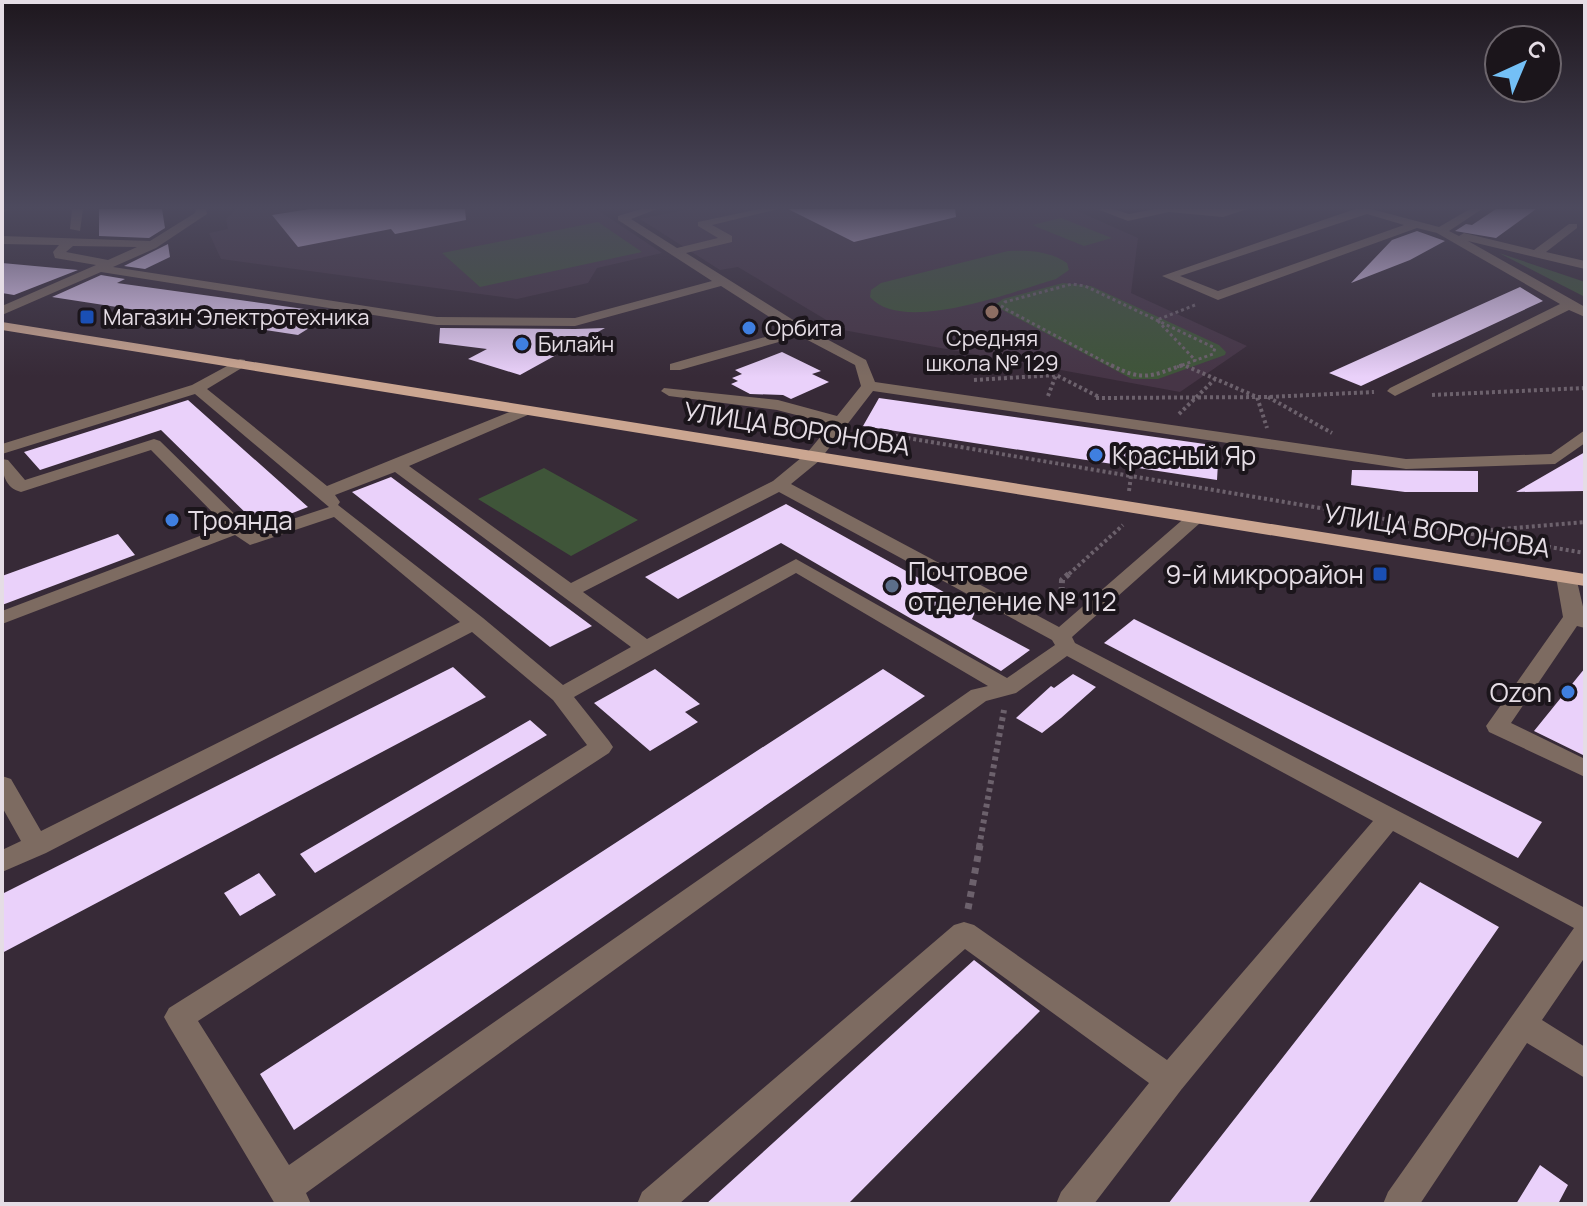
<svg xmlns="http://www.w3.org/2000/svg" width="1587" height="1206" viewBox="0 0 1587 1206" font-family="Manrope,sans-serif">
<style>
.built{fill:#463546}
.green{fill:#3f5539}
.building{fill:#ead1fa}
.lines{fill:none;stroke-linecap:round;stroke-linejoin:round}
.path-far3{stroke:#6c616c;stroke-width:3;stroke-dasharray:3 3;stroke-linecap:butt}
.path-far2{stroke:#6c616c;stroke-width:4;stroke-dasharray:3 3;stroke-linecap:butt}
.path-far1{stroke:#6c616c;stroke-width:6;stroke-dasharray:4 4;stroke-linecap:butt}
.path{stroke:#6c616c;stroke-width:7;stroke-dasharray:6 6;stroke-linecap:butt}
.minor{fill:#7d6b61;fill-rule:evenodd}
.major{fill:#cba691;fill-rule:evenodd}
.education-dot{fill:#8d6e63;stroke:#1b151b;stroke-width:3}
.transit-dot{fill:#1a4fb4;stroke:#1b151b;stroke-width:3}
.shop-dot{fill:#3f7fe0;stroke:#1b151b;stroke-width:3}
.service-dot{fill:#5c6f8a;stroke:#1b151b;stroke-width:3}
.labels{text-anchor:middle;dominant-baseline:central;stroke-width:8;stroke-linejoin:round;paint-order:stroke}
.far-poi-label{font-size:22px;fill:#e5dde5;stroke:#1b151b;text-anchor:start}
.street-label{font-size:26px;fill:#e5dde5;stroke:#1b151b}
.poi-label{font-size:26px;fill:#e5dde5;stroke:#1b151b;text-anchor:start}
</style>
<rect width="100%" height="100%" fill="#372a37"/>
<path class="built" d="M236,209H596L662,253L597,268L588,283L517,299L221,259L209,233L228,229L226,219Z
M689,209H1073L1138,238L1131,293L1247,346L1180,392L843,330L738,267L720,270L640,219Z"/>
<path class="green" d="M1061,218L1112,238L1084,246L1032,225Z
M598,222L642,252L480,287L442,253Z
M1008,251C1029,250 1049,251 1067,263L1069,270L1056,279C1014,291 903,335 870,297L871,290L881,283Z
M1499,253L1585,282V297Z
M1063,283L1091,286L1219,345L1226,352L1225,355L1158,379H1132L997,307L996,304L1003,299Z
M544,468L638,520L571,556L478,499Z"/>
<path class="building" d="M99,209H162L165,228L149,238L99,236Z
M310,209H465L466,220L395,234L391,229L298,247L272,215Z
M788,209H955L956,217L854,242Z
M1496,209H1536L1496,238L1455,231L1466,224L1472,225Z
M1417,231L1445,241L1410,260L1351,283L1392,240Z
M168,244L170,257L145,269L124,266Z
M2,263L78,270L14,295L2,293Z
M101,275L125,279L117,283L333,313L298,335L52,297Z
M1520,287L1543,301L1361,386L1329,373Z
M440,328L575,329L605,328L520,375L468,359L487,349L439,343Z
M782,352L821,371L812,374L829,382L791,399L783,395L750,394L731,384L738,381L732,378L742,374L735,370Z
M879,398L1219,446L1217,480L863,426Z
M188,400L308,507L259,526L161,430L40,470L24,452Z
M1585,452V491L1516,492Z
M1352,470L1478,471V492H1405L1351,485Z
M391,477L592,626L550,647L352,492Z
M786,504L976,610L972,619L1030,650L1001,671L781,543L678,599L645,577Z
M118,534L135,555L2,605V576Z
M1134,619L1542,822L1518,858L1104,643Z
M453,667L486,697L2,953V894Z
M1585,668V756L1534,731Z
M655,669L700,704L685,712L698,722L650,751L594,703Z
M883,669L925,696L294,1130L260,1074Z
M1073,674L1096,687L1061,718L1042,733L1016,718L1051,686L1054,688Z
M530,720L547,735L315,873L300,854Z
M259,873L276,895L240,916L224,893Z
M1420,882L1499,927L1308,1204H1168Z
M974,960L1040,1011L848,1204H706Z
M1540,1165L1568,1185L1558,1204H1516Z"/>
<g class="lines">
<path class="path-far3" d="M1195,305L1157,320L1196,361
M1114,367L1002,307L1005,302L1072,284L1085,286L1215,348L1213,354L1177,367"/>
<path class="path-far2" d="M1111,365C1143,382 1151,376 1183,365
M1186,366L1257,397L1267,428
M974,380L1056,375L1099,397
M1432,395L1585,388
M1048,396L1056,375
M1268,397L1332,433
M1096,398L1268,397L1374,392
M1179,414L1215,379
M860,430L1131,476
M1129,491L1131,476L1585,553
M1478,531L1585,522
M1069,574L1123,525"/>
<path class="path-far1" d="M1061,607L1062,580L1071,572
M979,847L1004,710"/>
<path class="path" d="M968,909L980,845"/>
<path class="minor" d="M2,209H10L2,213Z
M72,209H83L80,231L70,229Z
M196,209H206L207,214L156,248L113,267L437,317L575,318L712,281L618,220V216L641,209H657L631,219L677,248L718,238L698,226V222L759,209H778L712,225L732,236V242L686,253L806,328L866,360L875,382L1406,459L1551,454L1585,430V443L1555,464L1406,469L873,391L819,461L791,484L1059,627L1188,515H1200L1203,519L1200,523L1072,637L1075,643L1585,908V957L1542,1020L1585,1047V1078L1527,1043L1420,1204H1383L1388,1192L1574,928L1393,831L1181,1090L1094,1204H1056L1061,1192L1149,1083L965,949L679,1204H637L642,1192L954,925L964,922L974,925L1167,1060L1373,821L1067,656L1016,693L986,701L306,1193L311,1204H275L169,1026L164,1017L169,1008L587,745L553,700L472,632L46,853L2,872V850L21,841L2,807V776L11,779L41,831L460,622L334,517L250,545L235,535L2,624V611L226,526L151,450L21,492C5,488 2,473 2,459L8,460L25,480L154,439L160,441L253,532L329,507L195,394L2,454V444L192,385L240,359L245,360V366L207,389L327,486L524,406L530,408V414L409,466L571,583L773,481L807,453L831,424L777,410L669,396L661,391L664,388L778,400L837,416L861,386L855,365L800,336L680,370H670V364L790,330L721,286L575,326L437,325L101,272L2,315V306L96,265L55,258L53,252L59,245L2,244V236L150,241L195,213ZM73,246L137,247L108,260L66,252ZM395,472L631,647L563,685L483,618L338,505L340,502L335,495ZM779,492L1052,640L1055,645L1007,678L796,559L647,639L583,592ZM796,573L988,686L971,690L289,1165L198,1021L609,753L613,747L609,741L574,697Z
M1097,209H1113L1129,214L1155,209H1247L1223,217L1169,212L1128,221Z
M1355,209H1371L1439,227L1470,209H1482L1449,231L1459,236L1464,233L1534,250L1569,224H1577V228L1546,252L1585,261V269L1468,241L1585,307V317L1569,310L1395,396L1387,391L1390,388L1560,304L1437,233L1417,228L1218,300L1162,276ZM1367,214L1404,225L1218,291L1180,276Z
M1566,571L1576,577L1585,615V628L1577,626L1511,723L1585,759V777L1489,732L1486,726L1563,617L1556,577Z"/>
<path class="major" d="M2,322L1585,574V586L2,330Z"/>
</g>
<linearGradient id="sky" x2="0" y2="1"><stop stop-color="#1e171e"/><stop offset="0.55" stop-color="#4d4a5e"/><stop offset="1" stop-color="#4d4a5e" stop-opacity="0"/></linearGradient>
<rect width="1587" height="377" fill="url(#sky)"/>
<circle class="education-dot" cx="992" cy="312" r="8"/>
<g class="transit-dot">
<rect x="79" y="309" width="16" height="16" rx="4"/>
<rect x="1372" y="566" width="16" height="16" rx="4"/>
</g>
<g class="shop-dot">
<circle cx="749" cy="328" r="8"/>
<circle cx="522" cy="344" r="8"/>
<circle cx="1096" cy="455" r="8"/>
<circle cx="172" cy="520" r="8"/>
<circle cx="1568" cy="692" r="8"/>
</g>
<circle class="service-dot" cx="892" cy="586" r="8"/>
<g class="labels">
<g class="far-poi-label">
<text x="103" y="317">Магазин Электротехника</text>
<text x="765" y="328">Орбита</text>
<text x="992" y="338" text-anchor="middle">Средняя<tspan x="992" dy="25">школа № 129</tspan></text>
<text x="538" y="344">Билайн</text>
</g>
<g class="street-label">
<text transform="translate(797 428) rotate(9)">УЛИЦА ВОРОНОВА</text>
<text transform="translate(1437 530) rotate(9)">УЛИЦА ВОРОНОВА</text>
</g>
<g class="poi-label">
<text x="1112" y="455">Красный Яр</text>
<text x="188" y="520">Троянда</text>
<text x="908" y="571">Почтовое<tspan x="908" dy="30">отделение № 112</tspan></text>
<text x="1364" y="574" text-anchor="end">9-й микрорайон</text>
<text x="1552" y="692" text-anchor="end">Ozon</text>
</g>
</g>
<rect width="1587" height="1206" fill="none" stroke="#e5dde5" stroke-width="8"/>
<g transform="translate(1523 64) rotate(44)"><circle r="38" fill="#1b151b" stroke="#6c656c" stroke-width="2"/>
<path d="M0-6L14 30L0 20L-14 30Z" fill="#74c0f6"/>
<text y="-12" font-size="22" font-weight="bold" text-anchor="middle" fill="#e5dde5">С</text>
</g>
</svg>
